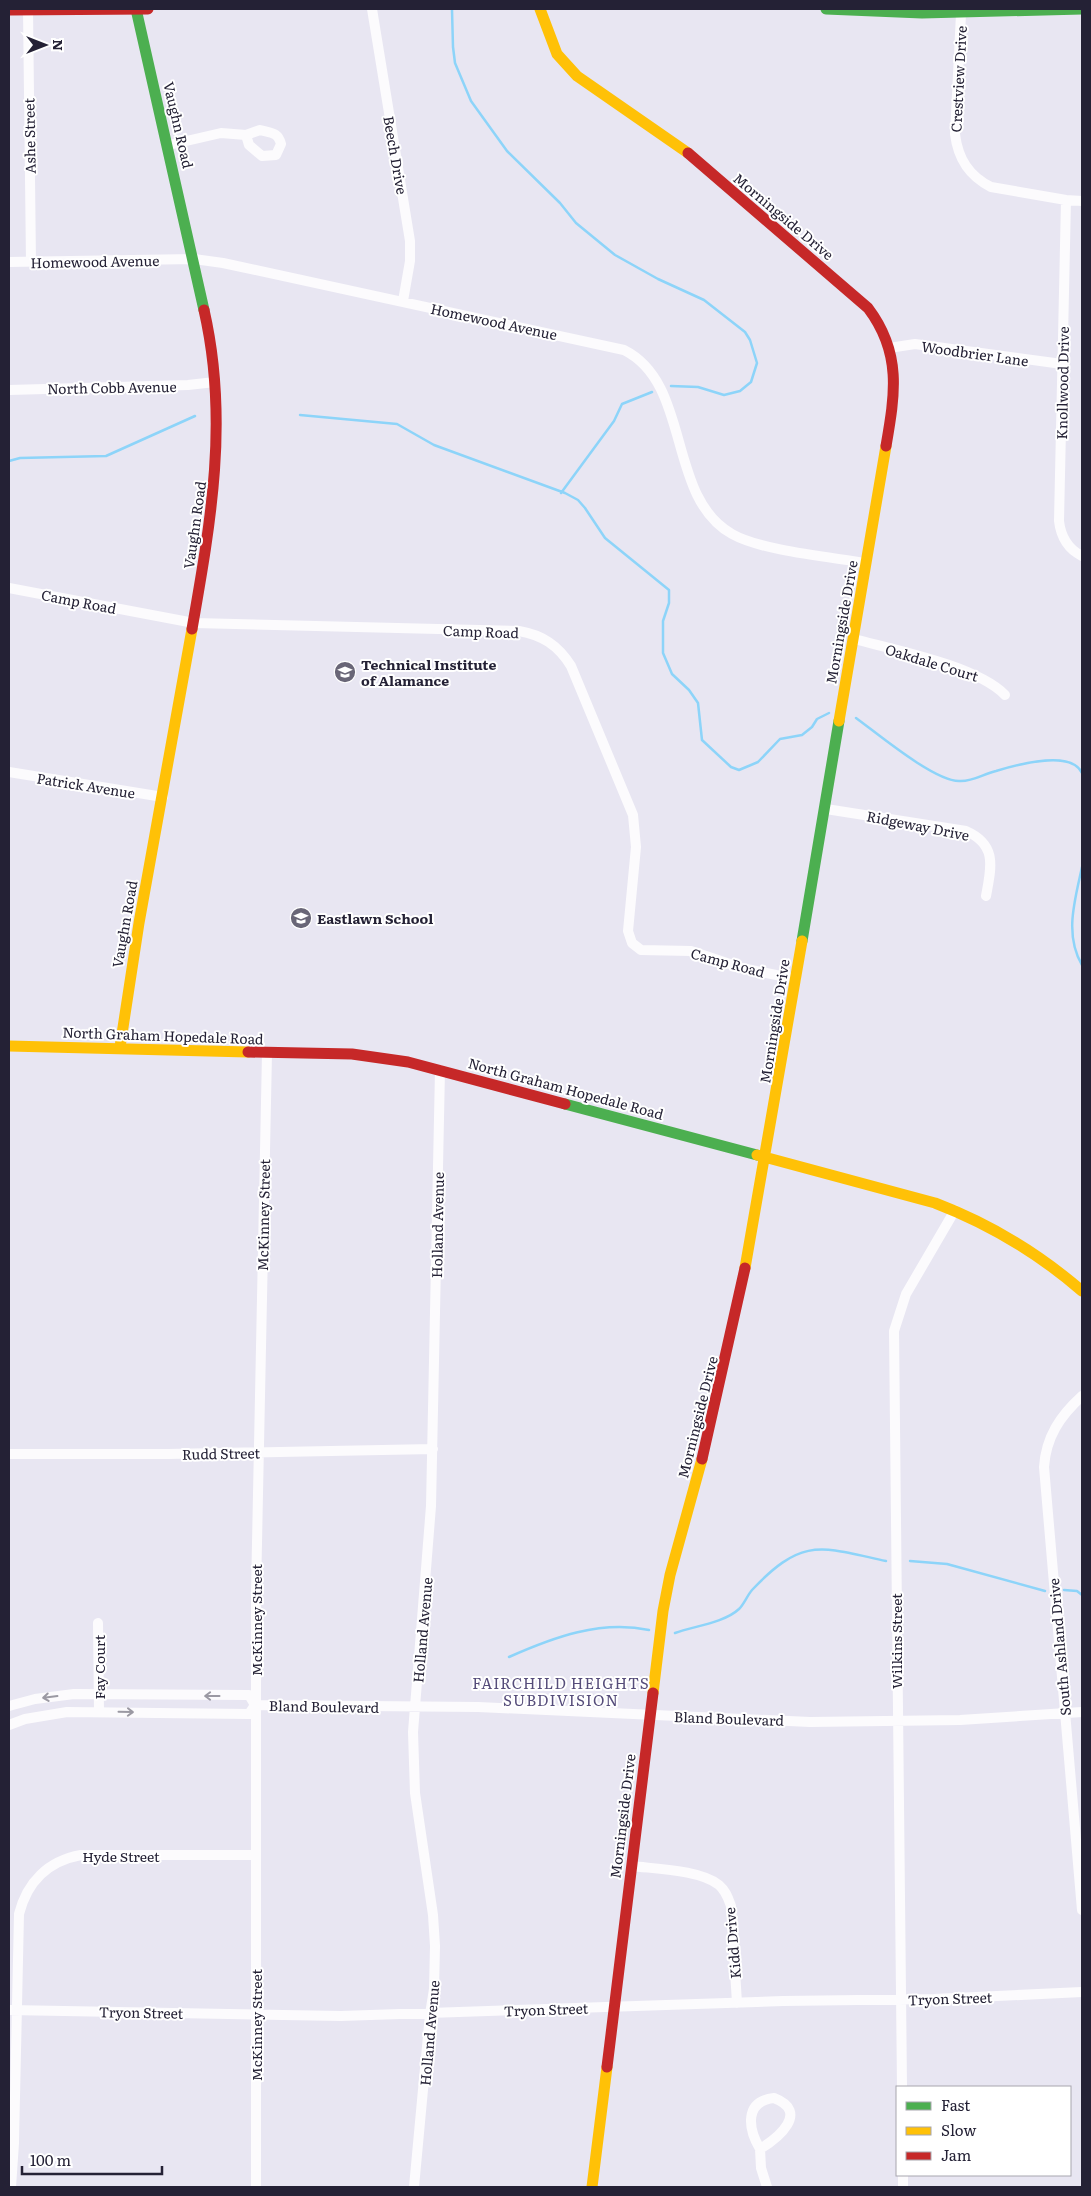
<svg xmlns="http://www.w3.org/2000/svg" width="1091" height="2196" viewBox="0 0 1091 2196" font-family="Literata,serif">
<style>
.lines{fill:none;stroke-linecap:round;stroke-linejoin:round}
.stream{stroke:#8dd4f9;stroke-width:2.5}
.street{stroke:#fcfbfd;stroke-width:10}
.fast{stroke:#4caf50;stroke-width:11}
.slow{stroke:#ffc107;stroke-width:11}
.jam{stroke:#c62828;stroke-width:11}
.oneway{stroke:#9b99a3}
.labels{text-anchor:middle;dominant-baseline:central;stroke-width:4;stroke-linejoin:round;paint-order:stroke}
.street-label{font-size:14px;fill:#242135;stroke:#fff}
.poi-label{font-size:14px;font-weight:bold;fill:#242135;stroke:#fff;text-anchor:start}
.neighbourhood-label{font-size:15px;letter-spacing:1px;fill:#554c7a;stroke:#fff}
</style>
<rect width="100%" height="100%" fill="#e8e6f2"/>
<g class="lines">
<path class="stream" d="M452,10L453,47L455,63L471,101L507,151L560,203L576,223L615,255L658,279L704,300L745,332L750,340L757,363L751,382L740,391L724,395L698,387L671,386
M300,415L397,424L434,445L565,493L578,500L585,508L605,538L669,590V603L663,621V653L672,674L689,690L698,703L702,740L731,767L739,770L758,762L780,739L802,735L812,727L817,719L829,713
M9,461L20,458L106,456L195,416
M561,493L614,421L622,404L652,392
M856,718C878,734 934,781 959,781C973,782 983,774 996,771C1016,765 1071,749 1082,773
M1082,867C1075,900 1064,934 1082,965
M910,1561L947,1564L1045,1591
M1064,1590L1077,1591L1082,1595
M675,1633C694,1626 724,1623 739,1609C744,1604 747,1596 752,1590C803,1536 821,1547 886,1561
M509,1657C554,1637 600,1620 649,1630"/>
<path class="street" d="M372,9L410,241V261L403,301
M28,10L31,262
M961,14L955,134C958,159 969,176 991,187L1066,200L1082,201
M260,130C271,133 278,132 281,144L276,155L262,156L249,145L246,135Z
M169,145L221,133L246,135
M1066,200L1059,521C1061,538 1068,549 1082,556
M9,262L194,259L223,263L624,350C692,384 666,497 732,534C762,551 831,557 866,563
M889,348L915,344L1062,364
M9,390L188,385L215,382
M9,588L194,623L519,631C542,635 558,645 571,666L633,815L636,847L628,931L632,943L641,950L691,951L742,968L796,979
M854,639C895,650 977,666 1005,695
M9,772L163,797
M826,809L966,831C998,845 991,868 986,896
M1082,1396C1060,1416 1046,1437 1044,1467L1082,1910
M9,1454H168L433,1449
M98,1623L99,1712
M255,1705L478,1707L810,1722L960,1720L1082,1712
M9,1706L35,1699L74,1694L249,1695L255,1705
M9,1725L25,1719L67,1712L249,1714L255,1705
M632,1866C656,1869 701,1870 719,1885C726,1891 728,1898 731,1906L737,2003
M9,2010L341,2016L783,2001L934,1999L1082,1992
M902,2087L894,1331L906,1294L955,1210
M774,2098C810,2112 778,2138 760,2149C748,2129 744,2101 774,2098Z
M760,2149L761,2168L767,2187
M903,2175V2187
M11,2187L14,2143L19,1914C27,1882 48,1861 81,1855H256
M256,2187V1592L267,1053
M414,2187L430,2014L434,1989L435,1946L433,1915L415,1793L413,1732L431,1506L440,1070"/>
<path class="fast" d="M136,9L204,310
M826,9L922,13L1082,9
M802,941L839,721
M565,1104L757,1155"/>
<path class="slow" d="M540,9L557,54L577,76L688,153
M839,721L886,446
M9,1046L248,1052
M120,1047L139,923L192,629
M757,1155L935,1203C990,1224 1038,1253 1082,1291
M745,1268L802,941
M653,1693L663,1611L670,1575L702,1459
M592,2187L607,2067"/>
<path class="jam" d="M9,10L148,9
M688,153L868,308C902,353 895,394 886,446
M192,629C211,521 229,419 204,310
M248,1052L352,1054L408,1062L565,1104
M702,1459L745,1268
M607,2067L653,1693"/>
</g>
<defs><path id="oneway-shaft" d="M-6 0H5M1.5-3L5.5 0L1.5 3" fill="none" stroke-width="1.6" stroke-linecap="round" stroke-linejoin="round" transform="scale(1.25)"/></defs>
<g class="oneway">
<use href="#oneway-shaft" transform="translate(212 1696) rotate(-180)"/>
<use href="#oneway-shaft" transform="translate(50 1697) rotate(173)"/>
<use href="#oneway-shaft" transform="translate(126 1712) rotate(1)"/>
</g>
<defs>
<g id="school-disc" transform="scale(1.125)"><circle r="9.5" fill="#696677" stroke="#fff"/><path d="M0-5L7-2L0 1L-7-2ZM-4 1L0 2.5L4 1V4Q0 6-4 4Z" fill="#fff"/></g>
</defs>
<g fill-rule="evenodd">
<use href="#school-disc" x="345" y="672"/>
<use href="#school-disc" x="301" y="918"/>
</g>
<g class="labels">
<g class="street-label">
<text transform="translate(958 79) rotate(-87)">Crestview Drive</text>
<text transform="translate(179 125) rotate(77)">Vaughn Road</text>
<text transform="translate(29 136) rotate(-91)">Ashe Street</text>
<text transform="translate(396 155) rotate(80)">Beech Drive</text>
<text transform="translate(784 216) rotate(40)">Morningside Drive</text>
<text transform="translate(95 261) rotate(-1)">Homewood Avenue</text>
<text transform="translate(494 321) rotate(12)">Homewood Avenue</text>
<text transform="translate(975 353) rotate(8)">Woodbrier Lane</text>
<text transform="translate(1062 383) rotate(-89)">Knollwood Drive</text>
<text transform="translate(112 387) rotate(-1)">North Cobb Avenue</text>
<text transform="translate(194 525) rotate(-82)">Vaughn Road</text>
<text transform="translate(79 601) rotate(11)">Camp Road</text>
<text transform="translate(841 622) rotate(-80)">Morningside Drive</text>
<text transform="translate(481 631) rotate(2)">Camp Road</text>
<text transform="translate(932 662) rotate(17)">Oakdale Court</text>
<text transform="translate(86 785) rotate(9)">Patrick Avenue</text>
<text transform="translate(918 825) rotate(11)">Ridgeway Drive</text>
<text transform="translate(124 924) rotate(-80)">Vaughn Road</text>
<text transform="translate(728 962) rotate(15)">Camp Road</text>
<text transform="translate(774 1021) rotate(-81)">Morningside Drive</text>
<text transform="translate(163 1035) rotate(2)">North Graham Hopedale Road</text>
<text transform="translate(566 1088) rotate(15)">North Graham Hopedale Road</text>
<text transform="translate(263 1215) rotate(-89)">McKinney Street</text>
<text transform="translate(437 1225) rotate(-89)">Holland Avenue</text>
<text transform="translate(697 1417) rotate(-76)">Morningside Drive</text>
<text transform="translate(221 1453) rotate(-1)">Rudd Street</text>
<text transform="translate(256 1620) rotate(-90)">McKinney Street</text>
<text transform="translate(422 1630) rotate(-85)">Holland Avenue</text>
<text transform="translate(896 1641) rotate(-90)">Wilkins Street</text>
<text transform="translate(1059 1647) rotate(-95)">South Ashland Drive</text>
<text transform="translate(99 1667) rotate(-90)">Fay Court</text>
<text transform="translate(324 1706) rotate(1)">Bland Boulevard</text>
<text transform="translate(729 1718) rotate(2)">Bland Boulevard</text>
<text transform="translate(622 1816) rotate(-83)">Morningside Drive</text>
<text x="121" y="1856">Hyde Street</text>
<text transform="translate(732 1943) rotate(-95)">Kidd Drive</text>
<text transform="translate(950 1998) rotate(-2)">Tryon Street</text>
<text transform="translate(546 2009) rotate(-2)">Tryon Street</text>
<text transform="translate(141 2012) rotate(1)">Tryon Street</text>
<text transform="translate(256 2025) rotate(-90)">McKinney Street</text>
<text transform="translate(429 2033) rotate(-85)">Holland Avenue</text>
</g>
<g class="poi-label">
<text x="361" y="664">Technical Institute<tspan x="361" dy="16">of Alamance</tspan></text>
<text x="317" y="918">Eastlawn School</text>
</g>
<g class="neighbourhood-label">
<text x="561" y="1682">FAIRCHILD HEIGHTS<tspan x="561" dy="17">SUBDIVISION</tspan></text>
</g>
</g>
<rect width="1091" height="2196" fill="none" stroke="#242135" stroke-width="20"/>
<rect x="896" y="2086" width="175" height="90" fill="#ffffff" stroke="#a7a6ae"/>
<rect x="906" y="2102" width="25" height="8" fill="#4caf50" stroke="#a7a6ae"/>
<text x="941" y="2111" font-size="15" fill="#242135">Fast</text>
<rect x="906" y="2127" width="25" height="8" fill="#ffc107" stroke="#a7a6ae"/>
<text x="941" y="2136" font-size="15" fill="#242135">Slow</text>
<rect x="906" y="2152" width="25" height="8" fill="#c62828" stroke="#a7a6ae"/>
<text x="941" y="2161" font-size="15" fill="#242135">Jam</text>
<g transform="translate(45 45) rotate(90)" stroke="#ffffff" stroke-width="4" paint-order="stroke">
<path d="M0-4L9 19L0 12L-9 19Z" fill="#242135"/>
<text y="-8" font-size="14" font-weight="bold" text-anchor="middle" fill="#242135">N</text>
</g>
<path d="M22 2166v8h140v-8" fill="none" stroke="#242135" stroke-width="2.5"/>
<text x="30" y="2166" font-size="15" fill="#242135" stroke="#ffffff" stroke-width="4" paint-order="stroke">100 m</text>
</svg>
